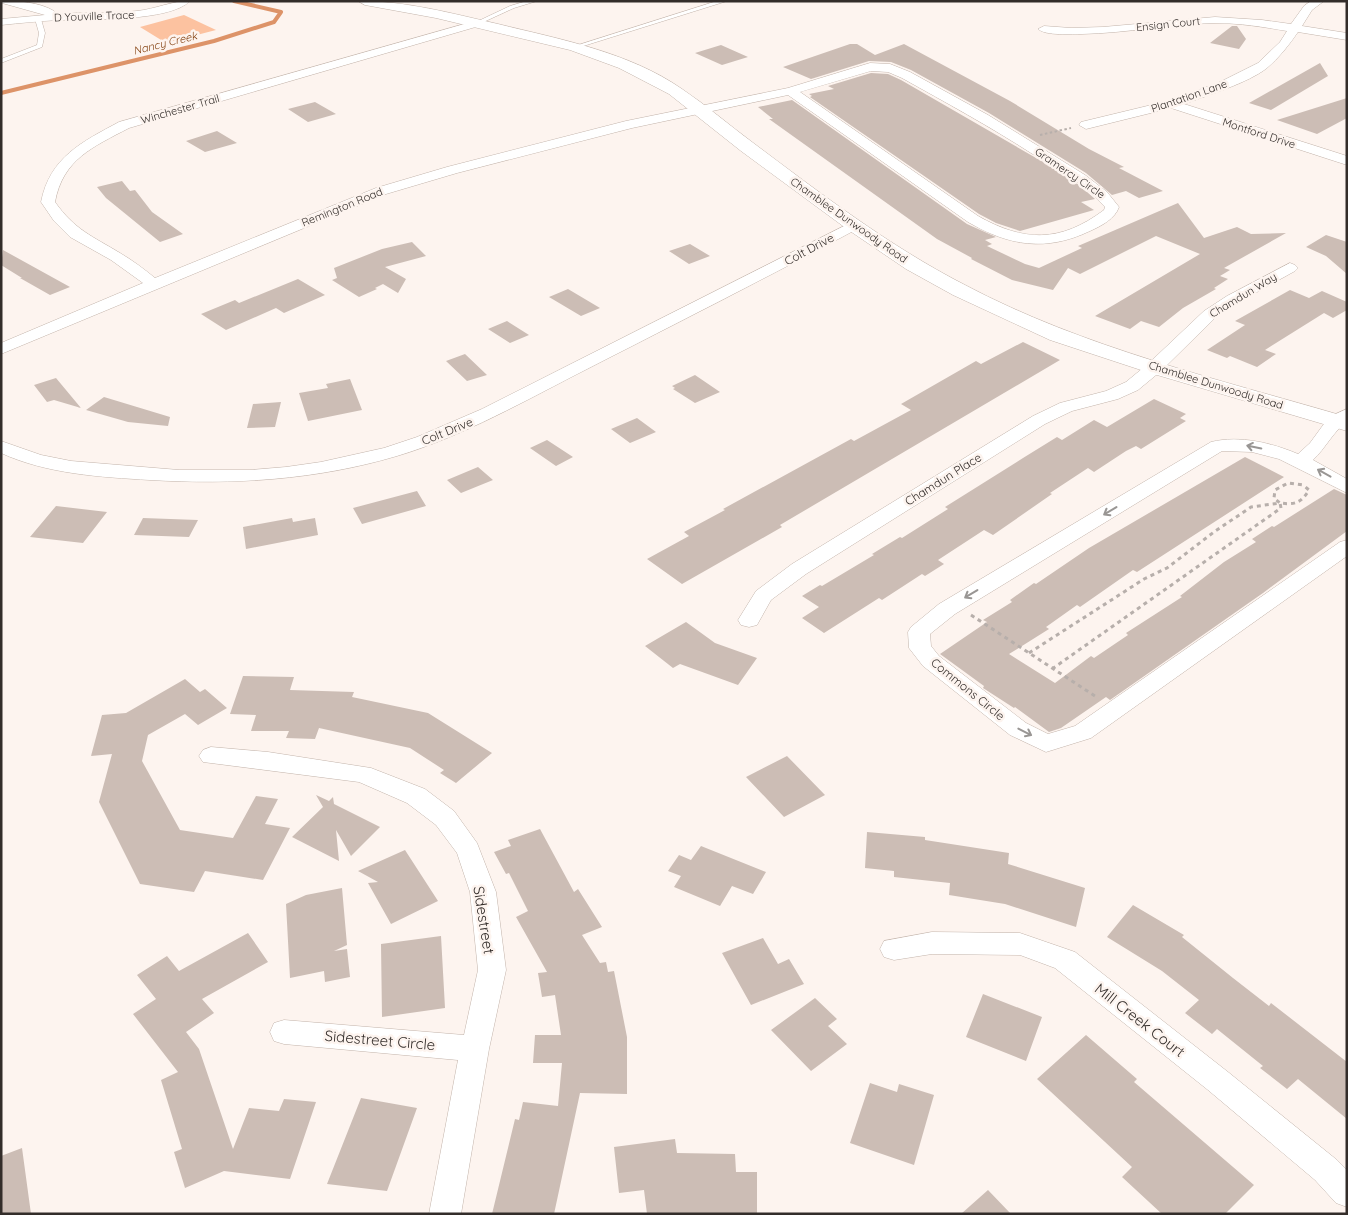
<svg xmlns="http://www.w3.org/2000/svg" width="1348" height="1215" viewBox="0 0 1348 1215" font-family="Quicksand,sans-serif">
<style>
.green{fill:#fcc2a0}
.lines{fill:none;stroke-linecap:round;stroke-linejoin:round}
.stream{stroke:#dd9368;stroke-width:4}
.building{fill:#ccbdb5}
.service-casing{stroke:#c3b4ab;stroke-width:1}
.minor-casing{stroke:#c3b4ab;stroke-width:1}
.tertiary-casing{stroke:#c3b4ab;stroke-width:1}
.path-far1{stroke:#b7afab;stroke-width:2;stroke-dasharray:2.5 2.5;stroke-linecap:butt}
.path{stroke:#b7afab;stroke-width:3;stroke-dasharray:4 4;stroke-linecap:butt}
.service{fill:#fff;fill-rule:evenodd}
.minor{fill:#fff;fill-rule:evenodd}
.tertiary{fill:#fff;fill-rule:evenodd}
.oneway{stroke:#999694}
.labels{text-anchor:middle;dominant-baseline:central;stroke-width:5;stroke-linejoin:round;paint-order:stroke}
.far-street-label{font-size:11px;fill:#332d2a;stroke:#fdf4ef}
.far-water-label{font-size:11px;font-style:italic;fill:#864312;stroke:#fdf4ef}
.street-label{font-size:12px;fill:#332d2a;stroke:#fdf4ef}
.near-street-label{font-size:15px;fill:#332d2a;stroke:#fdf4ef}
</style>
<rect width="100%" height="100%" fill="#fdf4ef"/>
<path class="green" d="M184,15L216,30L166,43L140,27Z"/>
<g class="lines">
<path class="stream" d="M1,93L214,41L274,22L281,12L234,1"/>
</g>
<path class="building" d="M1232,26H1237L1246,39L1239,49L1210,43Z
M850,44H857L875,55L904,44L1010,101L1089,149L1124,167L1119,168L1163,191L1139,198L1126,191L1112,195L1086,173L989,113L911,70L891,62L869,61L811,79L783,67Z
M721,45L748,57L722,65L695,53Z
M1320,63L1328,76L1271,110L1249,103Z
M871,73L888,74L901,80L1050,166L1079,185L1095,199L1081,202L1094,210L1020,231L996,223L979,214L810,97L812,96L809,94L834,89L828,86Z
M1347,98V118L1317,134L1277,120Z
M792,100L967,224L996,237L985,240L992,244L987,246L1025,264L1039,268L1082,248L1078,246L1178,203L1204,238L1237,227L1251,234L1286,233L1224,268L1230,270L1220,276L1228,279L1214,288L1216,289L1183,308L1159,327L1141,321L1130,329L1095,316L1200,254L1156,236L1080,274L1068,268L1053,290L1012,280L971,259L972,258L937,239L769,119H773L758,107Z
M315,102L336,114L308,122L288,109Z
M217,131L237,143L205,152L186,141Z
M122,181L130,191L135,190L152,212L183,234L160,242L106,198L97,187Z
M1326,235L1347,242V274L1326,256L1306,247Z
M412,242L426,256L385,267L406,279L398,293L383,284L375,288L377,289L359,297L332,280L337,278L334,268L382,249Z
M690,244L710,256L689,264L669,251Z
M3,250L70,287L50,295L20,278H22L1,265Z
M298,279L325,295L284,313L276,308L226,330L201,314L235,300L239,303Z
M568,289L600,308L581,316L549,297Z
M1290,290L1309,298L1322,291L1347,302V310L1333,318L1324,313L1265,350L1276,354L1257,367L1230,356L1227,358L1207,350L1245,325L1235,321Z
M507,321L529,335L510,343L488,329Z
M1023,342L1060,360L780,525L782,527L682,584L647,559L689,536L684,532L725,510L723,509L851,439L854,441L911,410L901,404L976,361L981,364Z
M465,354L487,375L467,381L446,361Z
M695,375L720,392L695,403L673,389L675,388L672,386Z
M56,378L81,408L54,400L47,402L34,385Z
M350,379L362,410L308,421L299,393L328,388L326,384Z
M104,397L170,417L168,426L128,422L86,410Z
M1154,399L1186,414L1180,418L1186,421L1141,449L1136,446L1126,451L1094,472L1088,468L1050,493L1052,494L993,535L984,530L938,560L944,564L925,576L922,574L882,600L879,598L824,633L802,618L819,607L802,596L820,585L822,586L874,555L872,554L900,537L902,538L948,509L945,507L1023,458L1057,437L1062,440L1094,420L1107,427Z
M281,402L275,427L247,428L253,404Z
M637,418L656,432L630,443L611,429Z
M547,440L573,457L556,466L530,448Z
M1245,457L1284,477L1137,572L1133,570L1080,607L1077,605L1046,627L1049,629L1009,654L1055,683L1091,656L1094,658L1128,635L1126,633L1182,597L1180,596L1224,562L1256,542L1252,539L1272,526L1274,527L1334,489L1347,495V531L1263,593L1110,700L1106,697L1061,728L1049,732L1015,707L1014,708L983,688L984,686L940,654L987,622L983,620L1012,602L1010,600L1034,583L1036,584L1089,548Z
M478,467L493,480L461,493L447,480Z
M417,491L426,506L362,524L353,508Z
M56,506L107,512L83,543L30,537Z
M143,518L198,520L189,537L134,535Z
M292,518L293,522L315,518L318,535L246,549L243,527Z
M686,622L715,643L757,658L738,685L680,664L673,668L645,646Z
M243,676L294,677L290,690L354,692L352,697L428,713L492,753L456,783L440,773L444,770L410,748L319,728L315,739L286,738L289,731H251L256,715L230,714Z
M185,679L200,692L205,689L227,708L198,725L185,714L148,735L142,761L180,830L233,838L256,796L278,799L265,824L290,828L263,880L205,871L194,892L140,884L99,802L112,754L91,756L102,715L126,713Z
M787,756L825,795L784,817L746,777Z
M316,795L329,801L333,797L334,804L380,827L351,856L336,830L339,861L292,837L323,807Z
M540,829L574,892L578,889L602,927L582,935L600,963L606,962L608,972L614,971L627,1037V1094L580,1093L554,1214H492L515,1119L519,1120L523,1102L558,1106L562,1063H533L535,1035H561L555,995L542,997L538,973L547,972L516,917L528,911L509,873L506,874L494,852L511,846L508,840Z
M867,832L925,837V840L1009,853L1008,864L1085,888L1076,927L1005,904L949,895L950,883L894,877V871L865,868Z
M701,846L766,872L753,894L732,886L720,906L674,887L681,876L668,871L679,855L691,860Z
M405,850L438,901L391,924L368,883L378,882L358,871Z
M342,888L347,945L334,951L347,949L350,977L325,982L324,971L290,978L286,904L306,895Z
M1133,905L1184,935L1182,937L1233,978L1269,1006L1271,1003L1347,1062V1119L1298,1079L1287,1089L1260,1068L1263,1066L1217,1029L1212,1034L1185,1013L1199,1000L1162,971L1107,937Z
M248,933L268,962L202,999L214,1013L186,1032L199,1049L233,1149L249,1108L279,1111L284,1099L316,1102L290,1179L224,1171L185,1188L174,1152L182,1149L161,1080L178,1072L133,1014L156,999L137,975L167,956L179,971Z
M441,936L445,1008L382,1017L381,944Z
M763,938L778,964L789,959L804,984L751,1005L722,953Z
M983,994L1042,1017L1026,1061L966,1037Z
M815,998L837,1019L828,1026L847,1044L811,1071L771,1030Z
M1086,1035L1137,1079L1134,1082L1254,1185L1225,1214H1162L1122,1177L1132,1167L1037,1079Z
M870,1083L897,1092L899,1084L934,1095L914,1165L850,1143Z
M361,1098L417,1108L387,1191L327,1184Z
M675,1139L677,1153L735,1154L736,1172H757V1214H647L644,1190L619,1193L614,1147Z
M22,1148L31,1214H1V1156Z
M988,1190L1011,1214H961Z"/>
<g class="lines">
<g class="service-casing">
<path id="service" d="M527,1H537L514,8L477,25L472,24L510,6Z
M717,1H727L577,48L572,47Z
M38,17L41,19L45,33L42,47L1,63V59L37,45L39,33L35,19Z"/>
</g>
<g class="minor-casing">
<path id="minor" d="M1,1C19,1 39,2 54,11L55,14C82,12 110,14 137,11C156,9 171,1 190,1C169,22 89,19 59,20C40,21 20,23 1,25V19L45,15L2,3Z
M1311,1H1324L1312,10L1302,26L1347,33V40L1298,32C1289,45 1279,58 1267,68C1248,83 1208,95 1184,104L1347,156V165L1171,108L1086,129L1079,125L1081,122L1168,101L1218,83L1258,63L1280,42L1287,31C1264,27 1239,23 1215,23C1171,24 1127,33 1082,34C1073,34 1045,36 1038,29L1044,26L1071,28L1103,27L1215,17L1262,20L1291,24L1304,6Z
M475,21L479,22L481,24L479,26L129,128C93,147 63,159 55,202C75,230 92,236 120,253C132,260 144,269 155,278L376,188L447,167L626,121L788,88L870,63L890,64L910,72L988,115L1085,175L1107,192L1119,207C1115,219 1101,226 1090,231C1046,252 1009,246 968,222L788,95L632,128L457,173L386,194L1,354V343L143,283L111,260L70,237L54,221L41,202C50,157 82,142 119,122ZM871,71L888,72L902,78C945,102 989,126 1031,153C1057,168 1085,184 1105,207L1104,210C1060,243 1024,242 978,216L800,92Z
M854,221L859,222L861,225L859,228C770,276 679,322 589,368C526,400 464,436 397,456C316,480 233,485 150,480C100,477 47,474 1,453V441L41,455L71,461L179,470H250L286,467L321,462L384,448L417,437L482,409Z
M1290,263L1295,265L1298,268L1295,271L1239,302L1216,317L1161,371L1138,390L1118,399L1072,411L1045,424L806,574L771,600L757,625L749,627L741,625L738,620L756,591L792,564L1033,416L1060,403L1106,391L1126,382L1149,363L1204,311L1227,296Z
M1347,409V422C1335,429 1325,449 1313,460L1347,479V493L1279,459L1252,452L1222,451L955,614L930,634L931,646L939,656L1026,723L1048,734L1075,726L1340,542L1347,540V556L1091,738L1046,752L1010,735L923,666L909,648L908,632L911,627L939,604L1211,442C1240,435 1272,443 1298,454L1310,443L1329,417Z
M211,747L268,752L371,768L425,789L454,811L477,843L496,892L506,970L489,1049L461,1214H429L458,1060L284,1044L274,1041L270,1032L274,1023L284,1020L464,1035L478,970L470,892L457,853L436,825L407,803L359,782L203,762L199,756L203,750Z
M932,932L1020,933L1075,952L1228,1072L1337,1160L1347,1170V1207L1336,1203L1315,1180L1208,1090L1055,968L1020,955L932,954L894,960L884,957L880,949L884,941Z"/>
</g>
<g class="tertiary-casing">
<path id="tertiary" d="M358,1C407,1 450,13 498,24C559,39 629,52 682,89C706,105 729,125 752,142C820,193 889,246 965,285C1084,348 1218,379 1347,417V431L1147,372L1050,340L953,295L906,269L847,229L741,151L669,94L619,68L570,50L436,18L365,5Z"/>
</g>
<path class="path-far1" d="M1040,135L1071,128"/>
<path class="path" d="M971,615L1098,698
M1029,653L1144,579L1167,568L1214,532L1251,507L1280,503L1274,498L1275,490L1288,483L1303,485L1304,483
M1052,669L1281,508L1280,503C1295,505 1301,503 1309,490L1303,485"/>
<use href="#service" class="service"/>
<use href="#minor" class="minor"/>
<use href="#tertiary" class="tertiary"/>
</g>
<defs><path id="oneway-shaft" d="M-6 0H5M1.5-3L5.5 0L1.5 3" fill="none" stroke-width="1.6" stroke-linecap="round" stroke-linejoin="round" transform="scale(1.25)"/></defs>
<g class="oneway">
<use href="#oneway-shaft" transform="translate(1254 447) rotate(-168)"/>
<use href="#oneway-shaft" transform="translate(1324 473) rotate(-151)"/>
<use href="#oneway-shaft" transform="translate(1110 511) rotate(149)"/>
<use href="#oneway-shaft" transform="translate(971 594) rotate(149)"/>
<use href="#oneway-shaft" transform="translate(1025 732) rotate(27)"/>
</g>
<g class="labels">
<g class="far-street-label">
<text transform="translate(94 16) rotate(-2)">D Youville Trace</text>
<text transform="translate(1168 24) rotate(-6)">Ensign Court</text>
<text transform="translate(1189 96) rotate(-19)">Plantation Lane</text>
<text transform="translate(180 109) rotate(-16)">Winchester Trail</text>
<text transform="translate(1259 133) rotate(18)">Montford Drive</text>
<text transform="translate(1070 173) rotate(34)">Gramercy Circle</text>
<text transform="translate(342 207) rotate(-22)">Remington Road</text>
<text transform="translate(849 220) rotate(35)">Chamblee Dunwoody Road</text>
<text transform="translate(1243 295) rotate(-31)">Chamdun Way</text>
<text transform="translate(1216 385) rotate(17)">Chamblee Dunwoody Road</text>
</g>
<g class="far-water-label">
<text transform="translate(165 43) rotate(-14)">Nancy Creek</text>
</g>
<g class="street-label">
<text transform="translate(809 249) rotate(-28)">Colt Drive</text>
<text transform="translate(447 431) rotate(-22)">Colt Drive</text>
<text transform="translate(943 479) rotate(-32)">Chamdun Place</text>
<text transform="translate(968 689) rotate(39)">Commons Circle</text>
</g>
<g class="near-street-label">
<text transform="translate(484 920) rotate(81)">Sidestreet</text>
<text transform="translate(1140 1020) rotate(38)">Mill Creek Court</text>
<text transform="translate(380 1040) rotate(5)">Sidestreet Circle</text>
</g>
</g>
<rect width="1348" height="1215" fill="none" stroke="#332d2a" stroke-width="5"/>
</svg>
